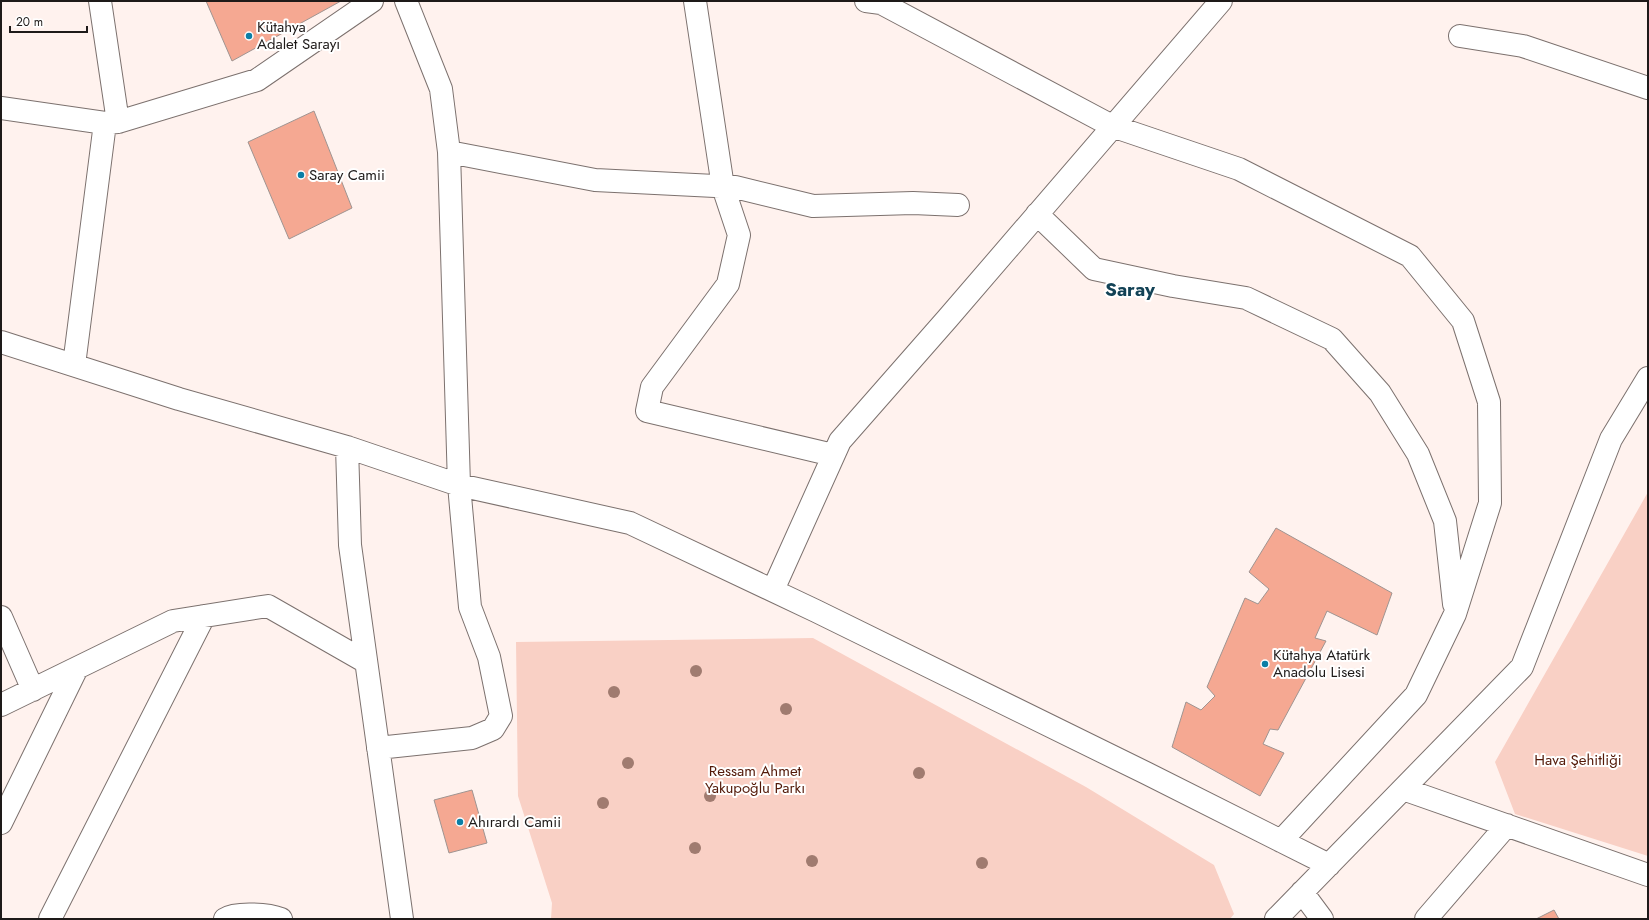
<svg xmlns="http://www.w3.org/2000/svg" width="1649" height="920" viewBox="0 0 1649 920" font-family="Jost,sans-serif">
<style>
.green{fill:#f9d0c5}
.building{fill:#f5a892;stroke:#9f9491}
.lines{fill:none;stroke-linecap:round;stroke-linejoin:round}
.minor-casing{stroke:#7c716e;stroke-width:24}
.minor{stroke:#fff;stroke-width:22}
.tree{fill:#a07b70}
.poi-dot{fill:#0b7ea6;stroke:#fff;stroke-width:1.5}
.labels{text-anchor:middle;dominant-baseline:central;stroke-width:4;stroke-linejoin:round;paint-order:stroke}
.poi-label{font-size:15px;fill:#1e1a19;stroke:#fff;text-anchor:start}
.park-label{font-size:15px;fill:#531908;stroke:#fff}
.district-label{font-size:19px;font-weight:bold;fill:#134256;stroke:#fff}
</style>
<rect width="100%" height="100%" fill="#fff2ee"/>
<path class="green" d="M1648,492V856L1515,814L1495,762Z
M813,638L1086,787L1214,865L1234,914L1230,919H551L552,903L518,796L516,642Z"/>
<path class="building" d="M206,1H341L232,61Z
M314,111L352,208L289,239L248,142Z
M1276,528L1392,593L1377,635L1327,611L1315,638L1326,641L1278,730L1270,729L1263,744L1284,753L1260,796L1172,747L1186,702L1201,710L1215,696L1207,687L1245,598L1258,604L1269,589L1249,572Z
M472,790L487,843L449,853L434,800Z
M1554,910L1559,919H1536Z"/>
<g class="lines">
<g class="minor-casing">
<path id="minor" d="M100,1L118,122
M695,1L723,187L739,235L728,284L652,387L647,411L833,455
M866,1L881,3L1112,126L1239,169L1410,256L1463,321L1489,402L1490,503L1455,614L1416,695L1281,841
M1460,36L1523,46L1648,88
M1,108L105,123L118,122L257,80L372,1
M449,152L595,180L735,187L813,206L913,203L958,205
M1037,214L1094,269L1173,286L1246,298L1332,339L1380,393L1418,454L1445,521L1454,604
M1,342L179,399L347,447L459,485L630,523L816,611L1146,773L1329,865
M74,365L105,123
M347,447L350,545L402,919
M773,590L840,441L948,318L1221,1
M1,617L33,690
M1,705L173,621L268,606L366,662
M378,748L472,738L493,729L501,716L489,657L470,607L459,485L449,152L441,89L406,1
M1403,789L1648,875
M1,823L77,668
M1302,892L1322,919
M50,919L204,616
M225,919C236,912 268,914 281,919
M1276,919L1522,667L1611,439L1648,378
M1426,919L1507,825"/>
</g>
<use href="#minor" class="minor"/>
</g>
<g class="tree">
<circle cx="696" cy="671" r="6"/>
<circle cx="614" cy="692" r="6"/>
<circle cx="786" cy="709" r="6"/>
<circle cx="628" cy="763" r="6"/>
<circle cx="919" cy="773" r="6"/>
<circle cx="710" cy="796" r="6"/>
<circle cx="603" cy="803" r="6"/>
<circle cx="695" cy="848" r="6"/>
<circle cx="812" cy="861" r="6"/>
<circle cx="982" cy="863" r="6"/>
</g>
<g class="poi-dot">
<circle cx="249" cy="36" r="4"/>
<circle cx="301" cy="175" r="4"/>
<circle cx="1265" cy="664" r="4"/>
<circle cx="460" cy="822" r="4"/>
</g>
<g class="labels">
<g class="poi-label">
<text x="257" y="27">Kütahya<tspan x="257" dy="17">Adalet Sarayı</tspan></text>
<text x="309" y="175">Saray Camii</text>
<text x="1273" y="655">Kütahya Atatürk<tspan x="1273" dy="17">Anadolu Lisesi</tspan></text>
<text x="468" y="822">Ahırardı Camii</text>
</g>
<g class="park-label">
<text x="1578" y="760">Hava Şehitliği</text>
<text x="755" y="771">Ressam Ahmet<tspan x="755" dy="17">Yakupoğlu Parkı</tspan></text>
</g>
<g class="district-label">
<text x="1130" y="289">Saray</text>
</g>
</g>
<rect width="1649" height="920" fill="none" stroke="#1e1a19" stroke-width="4"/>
<path d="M10 26v6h77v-6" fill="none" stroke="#1e1a19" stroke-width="2"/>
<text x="16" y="26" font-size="12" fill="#1e1a19" stroke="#ffffff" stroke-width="3" paint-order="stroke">20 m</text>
</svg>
